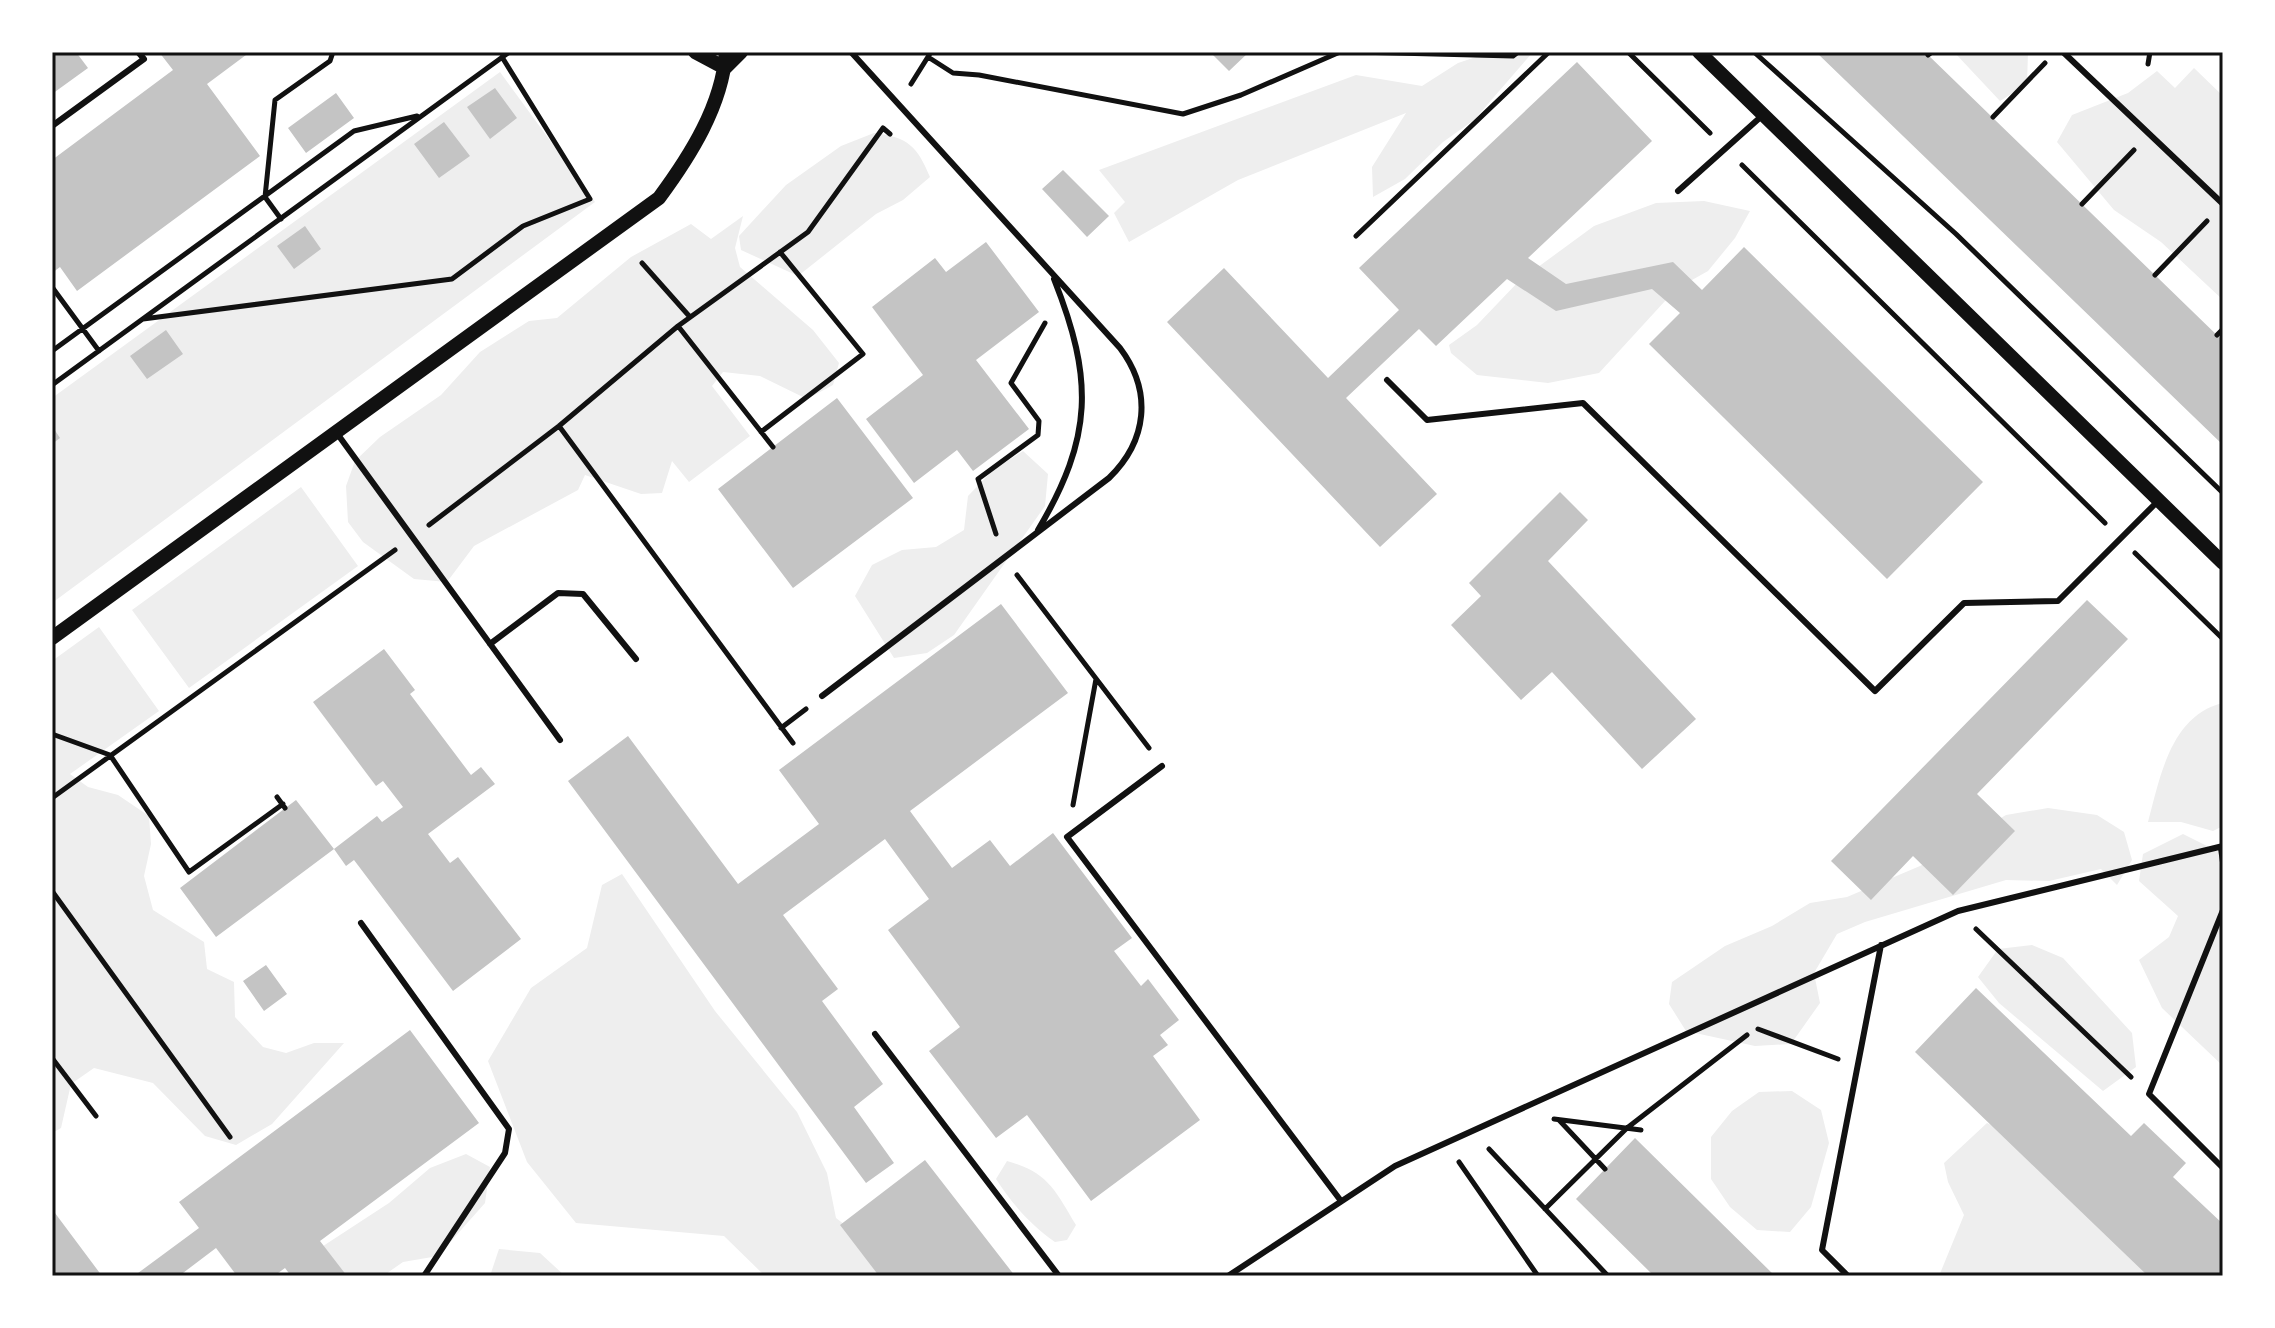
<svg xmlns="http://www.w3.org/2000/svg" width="2275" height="1328" viewBox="0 0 2275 1328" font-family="'PT Sans',sans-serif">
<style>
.green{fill:#eee}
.building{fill:#c4c4c4}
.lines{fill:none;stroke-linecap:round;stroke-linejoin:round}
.path{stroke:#111;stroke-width:5}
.service{stroke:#111;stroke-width:6}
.tertiary{stroke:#111;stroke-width:14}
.neatline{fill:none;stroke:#111;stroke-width:3}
</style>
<rect width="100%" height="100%" fill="#fff"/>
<path class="green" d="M1491,52H1533L1474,120L1443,142L1405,179L1373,197L1372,167L1406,113L1238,180L1129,242L1114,213L1125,202L1099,170L1356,75L1422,86L1458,63Z
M1954,52H2028L2027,84L2000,101Z
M2194,68L2223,96V300L2161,242L2114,210L2057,142L2072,115L2128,93L2157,71L2175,88Z
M500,72L595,202L52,603V398Z
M874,133C908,137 917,146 930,177L903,200L876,214L798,276L741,250L739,236L786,185L841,146Z
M1704,201L1750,211L1735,238L1708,271L1676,289L1599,373L1548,383L1477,375L1451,353L1449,345L1477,325L1519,281L1594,226L1656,203Z
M743,216L735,248L740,267L813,330L839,363L833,385L807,399L760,376L723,372L712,386L750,436L689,482L672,461L662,493L641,494L585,475L578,490L474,546L447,582L414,579L363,542L348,522L346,486L355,461L380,437L441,395L480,352L529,321L557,318L631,257L691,224L711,239Z
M1023,451L1048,474L1045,506L954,635L927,653L894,658L855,596L872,565L902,550L936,547L964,530L968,496L993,470Z
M301,487L358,566L189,688L132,610Z
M99,627L159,711L70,774L88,787L118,795L149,816L151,844L144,876L153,910L204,942L207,969L234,982L235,1017L263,1047L286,1053L314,1043H344L272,1124L236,1145L205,1136L153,1083L94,1068L71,1084L61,1128L52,1133V661Z
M2223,703V826L2213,831L2181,822H2148C2160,777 2171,715 2223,703Z
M2048,808L2097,815L2124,832L2132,860L2117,885L2101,869L2049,881L2006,880L1865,922L1837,934L1814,973L1820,1003L1791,1044L1755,1046L1686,1031L1669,1004L1672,982L1725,946L1772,926L1810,903L1847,897L1920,866L2006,815Z
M2183,834L2223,854V1066L2162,1008L2139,960L2169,937L2178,916L2139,881L2143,854Z
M622,874L715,1011L797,1112L827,1173L836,1218L880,1252L890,1276H765L724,1236L576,1223L527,1162L488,1061L531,988L587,948L602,885Z
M2032,945L2063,958L2132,1033L2136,1067L2103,1091L1999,1003L1978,977L1998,949Z
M1792,1091L1821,1110L1829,1143L1811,1207L1790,1232L1757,1230L1730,1207L1711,1179V1137L1732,1111L1759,1092Z
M1987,1123L2048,1153L2164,1276H1939L1964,1215L1948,1182L1944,1163Z
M466,1154L490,1167L485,1203L438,1256L403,1262L383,1276H318L317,1250L389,1203L430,1168Z
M1007,1161C1048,1172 1055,1190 1076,1225L1067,1240L1055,1242C1030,1224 1013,1205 996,1179Z
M499,1249L540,1253L565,1276H490Z"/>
<path class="building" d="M52,52H76L88,68L52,94Z
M159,52H250L207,84L260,156L77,291L60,267L52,273V160L173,70Z
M1210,52H1249L1229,71Z
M1816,52H1925L2223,341V445Z
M1577,62L1652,141L1528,258L1566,284L1673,262L1702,290L1744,247L1983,482L1887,579L1649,344L1680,313L1652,289L1556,311L1507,279L1436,346L1419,329L1346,398L1437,494L1380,547L1167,322L1224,268L1328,378L1399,310L1359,268Z
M495,88L517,118L490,139L467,107Z
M336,93L354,118L306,153L288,128Z
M444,122L470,156L439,178L414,144Z
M1063,170L1109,216L1087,237L1042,189Z
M305,226L321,249L294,269L277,246Z
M986,242L1039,312L976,360L1029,429L973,471L957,450L914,483L866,419L923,375L872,307L935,258L946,272Z
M166,330L183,354L147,379L130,356Z
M837,398L913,498L793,588L718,489Z
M52,426L60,438L52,444Z
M1560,492L1588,520L1548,561L1696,719L1642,769L1552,672L1521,700L1451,625L1481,596L1469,583Z
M2087,600L2128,639L1977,794L2015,831L1953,895L1913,856L1871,900L1831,861Z
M1001,604L1068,693L910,811L952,868L990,840L1010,866L1053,833L1132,938L1114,951L1141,986L1148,979L1179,1020L1160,1035L1168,1045L1153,1056L1200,1120L1091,1201L1027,1115L996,1138L929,1051L960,1027L888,930L929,899L885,839L783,915L838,989L822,1001L883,1084L854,1107L894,1163L866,1183L568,781L628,736L738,884L819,824L779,770Z
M384,649L415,690L410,694L471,775L481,767L495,784L428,834L450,863L458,857L521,939L453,991L354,860L346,866L334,849L216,937L180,888L296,800L334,849L377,816L382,822L403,807L383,781L376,786L313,702Z
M266,965L287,994L264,1011L243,981Z
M1976,988L2131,1136L2144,1123L2186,1163L2173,1177L2223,1224V1276H2148L1915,1052Z
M410,1030L479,1123L320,1241L347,1276H291L285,1268L274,1276H237L216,1248L179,1276H134L199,1228L179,1202Z
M1635,1138L1775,1276H1654L1576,1199Z
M925,1160L1015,1276H879L840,1225Z
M52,1209L102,1276H52Z"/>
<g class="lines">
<path class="path" d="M1356,52L1513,56L1518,52
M1628,52L1710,133
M1754,52L1956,234L2223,493
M1928,55L1932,52
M928,57L953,73L979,75L1183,114L1241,95L1340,52
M2148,64L2150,52
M911,84L931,52
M1993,117L2045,63
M1742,165L2105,523
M2082,204L2134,150
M281,219L265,197L275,100L330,61L333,52
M1356,236L1549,52
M642,263L690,317
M2155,275L2207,221
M52,287L99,351
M143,319L452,279L523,226L590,199L502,57
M678,326L773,447
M2217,335L2223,329
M52,351L354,131L417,116
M52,385L508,53
M559,426L793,743
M761,432L863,354L780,252
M429,525L559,426L678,326L808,232L883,128L890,134
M996,534L978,479L1038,435L1039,421L1011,383L1045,323
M2135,553L2223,639
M1017,575L1149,748
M781,728L806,709
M52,734L110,755L189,872L283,804
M277,797L285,808
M52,798L395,550
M1073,805L1096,679
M52,891L230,1137
M1976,929L2131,1077
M1758,1029L1838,1059
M52,1058L96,1116
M1554,1119L1641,1130
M1559,1120L1605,1169
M1489,1149L1608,1276
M1459,1162L1538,1276
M1545,1209L1627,1128L1747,1035"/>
<path class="service" d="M2063,52L2223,204
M52,126L144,59L138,52
M1678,191L1764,114
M1387,380L1427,420L1583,403L1875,691L1964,603L2058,601L2158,501
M336,432L560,740
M1038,530C1093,437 1094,380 1054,279
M490,644L558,593L583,594L636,659
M822,696L1109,478C1147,441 1153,392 1120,348L851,52
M1162,766L1067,837L1341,1201
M2221,848L2223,862
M2223,910L2149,1094L2223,1168
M361,923L509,1129L505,1153L424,1276
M875,1034L1059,1276
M1228,1276L1395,1166L1958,911L2223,846
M1848,1276L1822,1250L1881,945"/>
<path class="tertiary" d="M695,52L725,68
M1699,52L2223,563
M725,68L741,52
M52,638L659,198C690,156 722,106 726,52"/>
</g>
<rect width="2275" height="1328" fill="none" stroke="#ffffff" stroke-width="108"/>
<rect x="54" y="54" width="2167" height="1220" class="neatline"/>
</svg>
